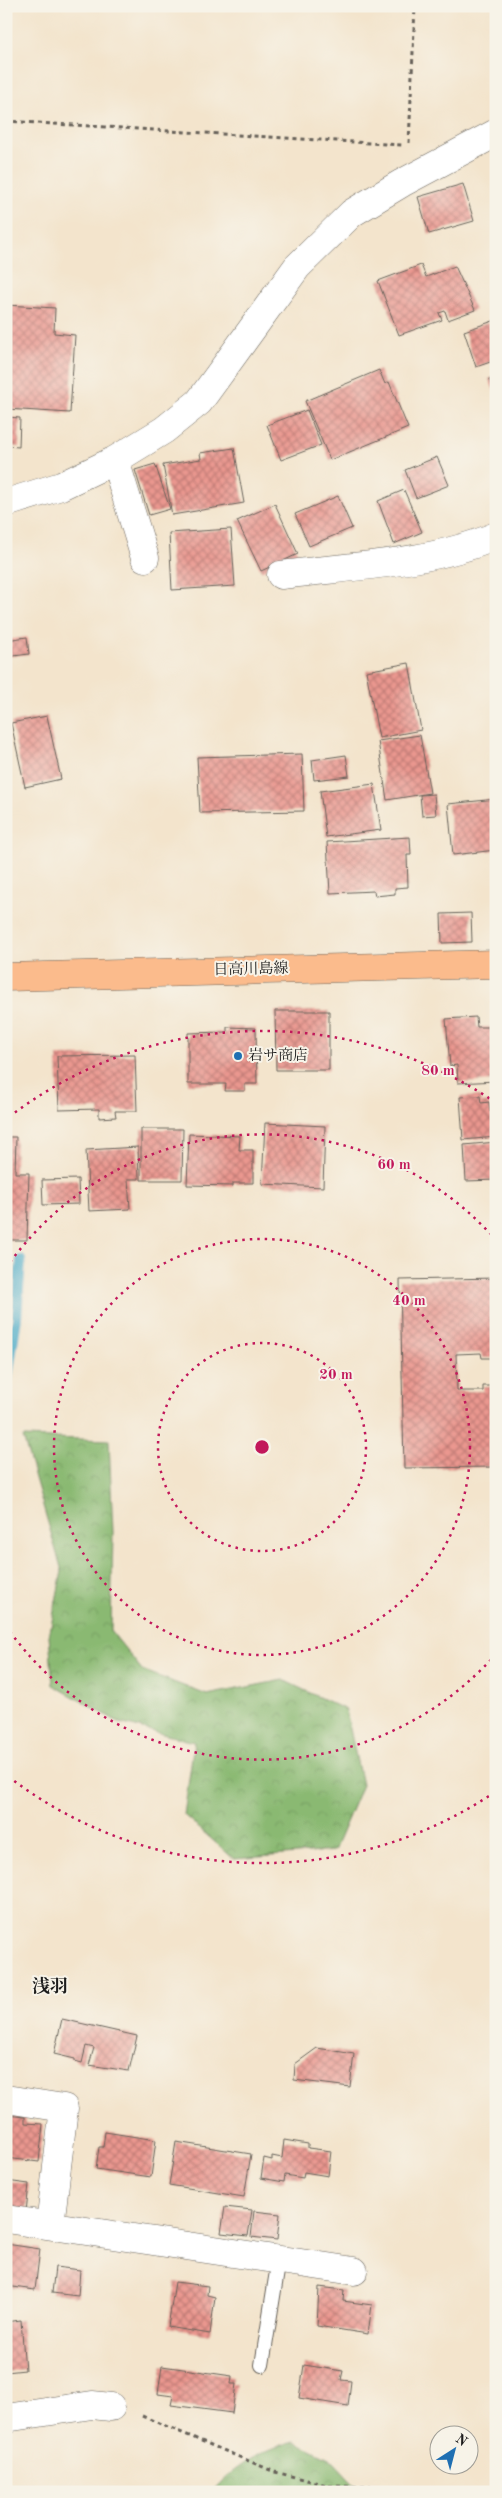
<svg xmlns="http://www.w3.org/2000/svg" width="502" height="2498" viewBox="0 0 502 2498" font-family="'Old Standard TT','Noto Serif JP',serif">
<style>
.forest{fill:url(#forest-crowns);stroke:#536a47}
.lines{fill:none;stroke-linecap:round;stroke-linejoin:round}
.stream{stroke:#47a9c7;stroke-width:10}
.building{fill:url(#building-cross-hatch)}
.lane-casing{stroke:#67625a;stroke-width:16}
.street-casing{stroke:#67625a;stroke-width:29}
.primary-casing{stroke:#67625a;stroke-width:29}
.path{stroke:#67625a;stroke-width:3;stroke-dasharray:4 4;stroke-linecap:butt}
.lane{stroke:#fff;stroke-width:14}
.street{stroke:#fff;stroke-width:28}
.primary{stroke:#fbbb8c;stroke-width:28}
.ring{fill:none;stroke:#c2185b;stroke-width:2.5;stroke-dasharray:2.5 5}
.poi-dot{fill:#1f6fb2;stroke:#f7f3e8;stroke-width:2}
.labels{text-anchor:middle;dominant-baseline:central;stroke-width:4;stroke-linejoin:round;paint-order:stroke}
.street-label{font-size:15px;fill:#1c1c1c;stroke:#f7f3e8}
.poi-label{font-size:15px;fill:#1c1c1c;stroke:#f7f3e8;text-anchor:start}
.quarter-label{font-size:18px;font-weight:bold;fill:#1c1c1c;stroke:#f7f3e8}
.centre{fill:#c2185b;stroke:#f7f3e8;stroke-width:2.5}
.ring-label{font-size:15px;text-anchor:middle;font-weight:bold;fill:#c2185b;stroke:#f7f3e8;stroke-width:4;stroke-linejoin:round;paint-order:stroke}
</style>
<defs>
<pattern id="forest-crowns" width="20" height="18" patternUnits="userSpaceOnUse" patternTransform="scale(1.25)"><rect width="20" height="18" fill="#8ab972"/><path d="M2 6a3 3 0 1 1 6 0M12 15a3 3 0 1 1 6 0" fill="none" stroke="#769e62"/></pattern>
<pattern id="building-cross-hatch" width="8" height="8" patternUnits="userSpaceOnUse" patternTransform="scale(1.25)"><rect width="8" height="8" fill="#ea978f"/><path d="M0 0l8 8M0 8l8-8" fill="none" stroke="#bd7a74"/></pattern>
</defs>
<rect width="100%" height="100%" fill="#f7f3e8"/>
<filter id="ink" filterUnits="userSpaceOnUse"><feTurbulence type="fractalNoise" baseFrequency=".02" numOctaves="2"/><feDisplacementMap in="SourceGraphic" scale="10" xChannelSelector="R" yChannelSelector="G"/><feConvolveMatrix kernelMatrix="1 2 1 2 8 2 1 2 1" color-interpolation-filters="sRGB"/></filter>
<filter id="wash" filterUnits="userSpaceOnUse"><feTurbulence type="fractalNoise" baseFrequency=".0096" numOctaves="4" result="noise"/><feDisplacementMap in="SourceGraphic" scale="20" xChannelSelector="R" yChannelSelector="G"/><feGaussianBlur stdDeviation="1.12" result="paint"/><feColorMatrix in="noise" values="0 0 0 0 0 0 0 0 0 0 0 0 0 0 0 0 0 1.4 0 .05"/><feComposite in="paint" operator="in"/></filter>
<g filter="url(#wash)">
<rect width="100%" height="100%" fill="#f3e4cc"/>
<path class="forest" d="M23,1437L109,1440L113,1532L111,1631L142,1670L207,1695L283,1680L346,1710L362,1785L334,1851L234,1859L184,1815L194,1742L120,1723L53,1685L49,1636L62,1571Z
M295,2441L331,2459L362,2492H212C235,2465 262,2450 295,2441Z"/>
<g class="lines">
<path class="stream" d="M6,1390L17,1318L21,1260"/>
</g>
<g id="blocks">
<path class="building" d="M463,184L474,221L429,234L418,197Z
M421,265L426,277L455,266L475,310L448,320L445,311L439,313L442,320L399,335L378,281Z
M6,305L55,308L54,333L75,335L70,413L6,409Z
M496,320V360L476,367L464,331Z
M379,370L385,384L389,382L408,428L330,460L305,401Z
M496,376V395L489,379Z
M307,410L321,445L281,460L267,425Z
M6,417L20,418L19,447L6,446Z
M234,448L244,503L172,515L163,465L201,459L200,453Z
M437,457L449,485L416,498L405,470Z
M155,464L170,509L149,515L135,470Z
M404,490L422,532L394,544L378,501Z
M338,496L352,528L309,546L295,514Z
M275,504L298,554L261,571L237,521Z
M231,529L235,586L172,590L169,533Z
M27,637L29,654L6,657V640Z
M409,663L421,730L379,738L366,671Z
M47,716L61,779L25,787L11,723Z
M420,735L430,793L387,800L378,741Z
M302,754L304,811L200,813L197,757Z
M346,755L349,776L314,780L312,760Z
M374,784L381,830L326,837L320,791Z
M434,794L436,815L422,816L420,795Z
M496,799V850L453,855L448,804Z
M410,837L411,855H407L408,887L395,888V894L375,896L374,891L330,893L327,842Z
M471,913L472,942L442,943L441,914Z
M275,1011H329V1070H276Z
M476,1017L477,1027H492L496,1081L458,1083L457,1065L450,1066L446,1019Z
M227,1027L256,1028L257,1084H245V1091H225L226,1084H188V1033L227,1032Z
M135,1055L137,1111H115L116,1117L99,1118V1109L59,1110L57,1056Z
M480,1096L481,1103L489,1102L490,1112H496V1137L463,1140L460,1097Z
M265,1123L325,1126L323,1187L262,1184Z
M141,1129H183L182,1180H141Z
M189,1134L240,1136L239,1150H253V1183H233V1186L187,1185Z
M6,1137H16L15,1173H29L27,1240H6Z
M496,1142V1180L466,1181L464,1145Z
M138,1147L139,1179H128L130,1209L89,1211L86,1150Z
M78,1179L79,1204L43,1205L42,1180Z
M496,1278V1358H482L481,1353L456,1354L457,1391H483V1386H496V1467L404,1468L400,1280Z
M62,2019L137,2036L129,2071L89,2065L94,2048L86,2046L82,2063L75,2061V2059L54,2054Z
M317,2048L354,2054L350,2087L294,2080L295,2064Z
M6,2115L25,2117V2123L43,2124L39,2162L6,2158Z
M105,2132L156,2140L151,2177L96,2169L99,2147H103Z
M284,2140L308,2144V2148L331,2151L328,2176L304,2172L303,2178L285,2175L284,2182L261,2178L264,2158L272,2160V2156L282,2158Z
M176,2142L251,2154L244,2197L169,2185Z
M6,2181L29,2184L26,2212L6,2210Z
M225,2207L252,2210L248,2236L221,2233Z
M254,2211L280,2214L277,2240L251,2237Z
M6,2244L40,2249L35,2290L6,2286Z
M55,2267L80,2270L78,2296L52,2293Z
M175,2282L208,2286L207,2295L215,2297L210,2334L168,2327Z
M319,2287L344,2290L343,2301L372,2305L368,2334L317,2326Z
M21,2320L25,2370L6,2372V2322Z
M304,2365L343,2371L341,2380L351,2381L348,2406L299,2398Z
M162,2366L232,2376L231,2384H236L232,2413L171,2405L173,2396L158,2394Z"/>
</g>
</g>
<g filter="url(#ink)">
<use href="#blocks" fill-opacity="0" stroke="#67625a" stroke-width="1"/>
<g class="lines">
<g class="lane-casing">
<path id="lane" d="M262,2365L279,2259"/>
</g>
<g class="street-casing">
<path id="street" d="M115,460L145,558
M6,503L61,486L115,460L164,430L199,402L297,267L352,213L402,183L496,133
M281,575C352,566 430,564 496,536
M6,2099L64,2108L50,2225
M6,2219L354,2271
M6,2418L92,2405L111,2407"/>
</g>
<g class="primary-casing">
<path id="primary" d="M6,977L496,964"/>
</g>
<path class="path" d="M6,121L402,145
M409,143L415,6
M142,2416L275,2472L330,2486L413,2488L435,2492"/>
<use href="#lane" class="lane"/>
<use href="#street" class="street"/>
<use href="#primary" class="primary"/>
</g>
</g>
<g class="ring">
<circle cx="262" cy="1447" r="104"/>
<circle cx="262" cy="1447" r="208"/>
<path d="M496 1654A312 312 0 0 1 6 1626M6 1268A312 312 0 0 1 496 1240"/>
<path d="M495 1792A416 416 0 0 1 9 1777M9 1117A416 416 0 0 1 495 1102"/>
</g>
<circle class="poi-dot" cx="238" cy="1056" r="5"/>
<g class="labels">
<g class="street-label">
<text transform="translate(251 970) rotate(-1)">日高川島線</text>
</g>
<g class="poi-label">
<text x="248" y="1056">岩サ商店</text>
</g>
<g class="quarter-label">
<text x="50" y="1987">浅羽</text>
</g>
</g>
<circle cx="262" cy="1447" r="8" class="centre"/>
<g class="ring-label">
<text x="438" y="1075">80 m</text>
<text x="394" y="1169">60 m</text>
<text x="409" y="1305">40 m</text>
<text x="336" y="1379">20 m</text>
</g>
<rect width="502" height="2498" fill="none" stroke="#f7f3e8" stroke-width="25"/>
<g transform="translate(454 2450) rotate(36)"><circle r="24" fill="#f7f3e8" stroke="#9f9d96"/>
<path d="M0-4L9 19L0 12L-9 19Z" fill="#1f6fb2"/>
<text y="-8" font-size="14" font-weight="bold" text-anchor="middle" fill="#1c1c1c">N</text>
</g>
</svg>
